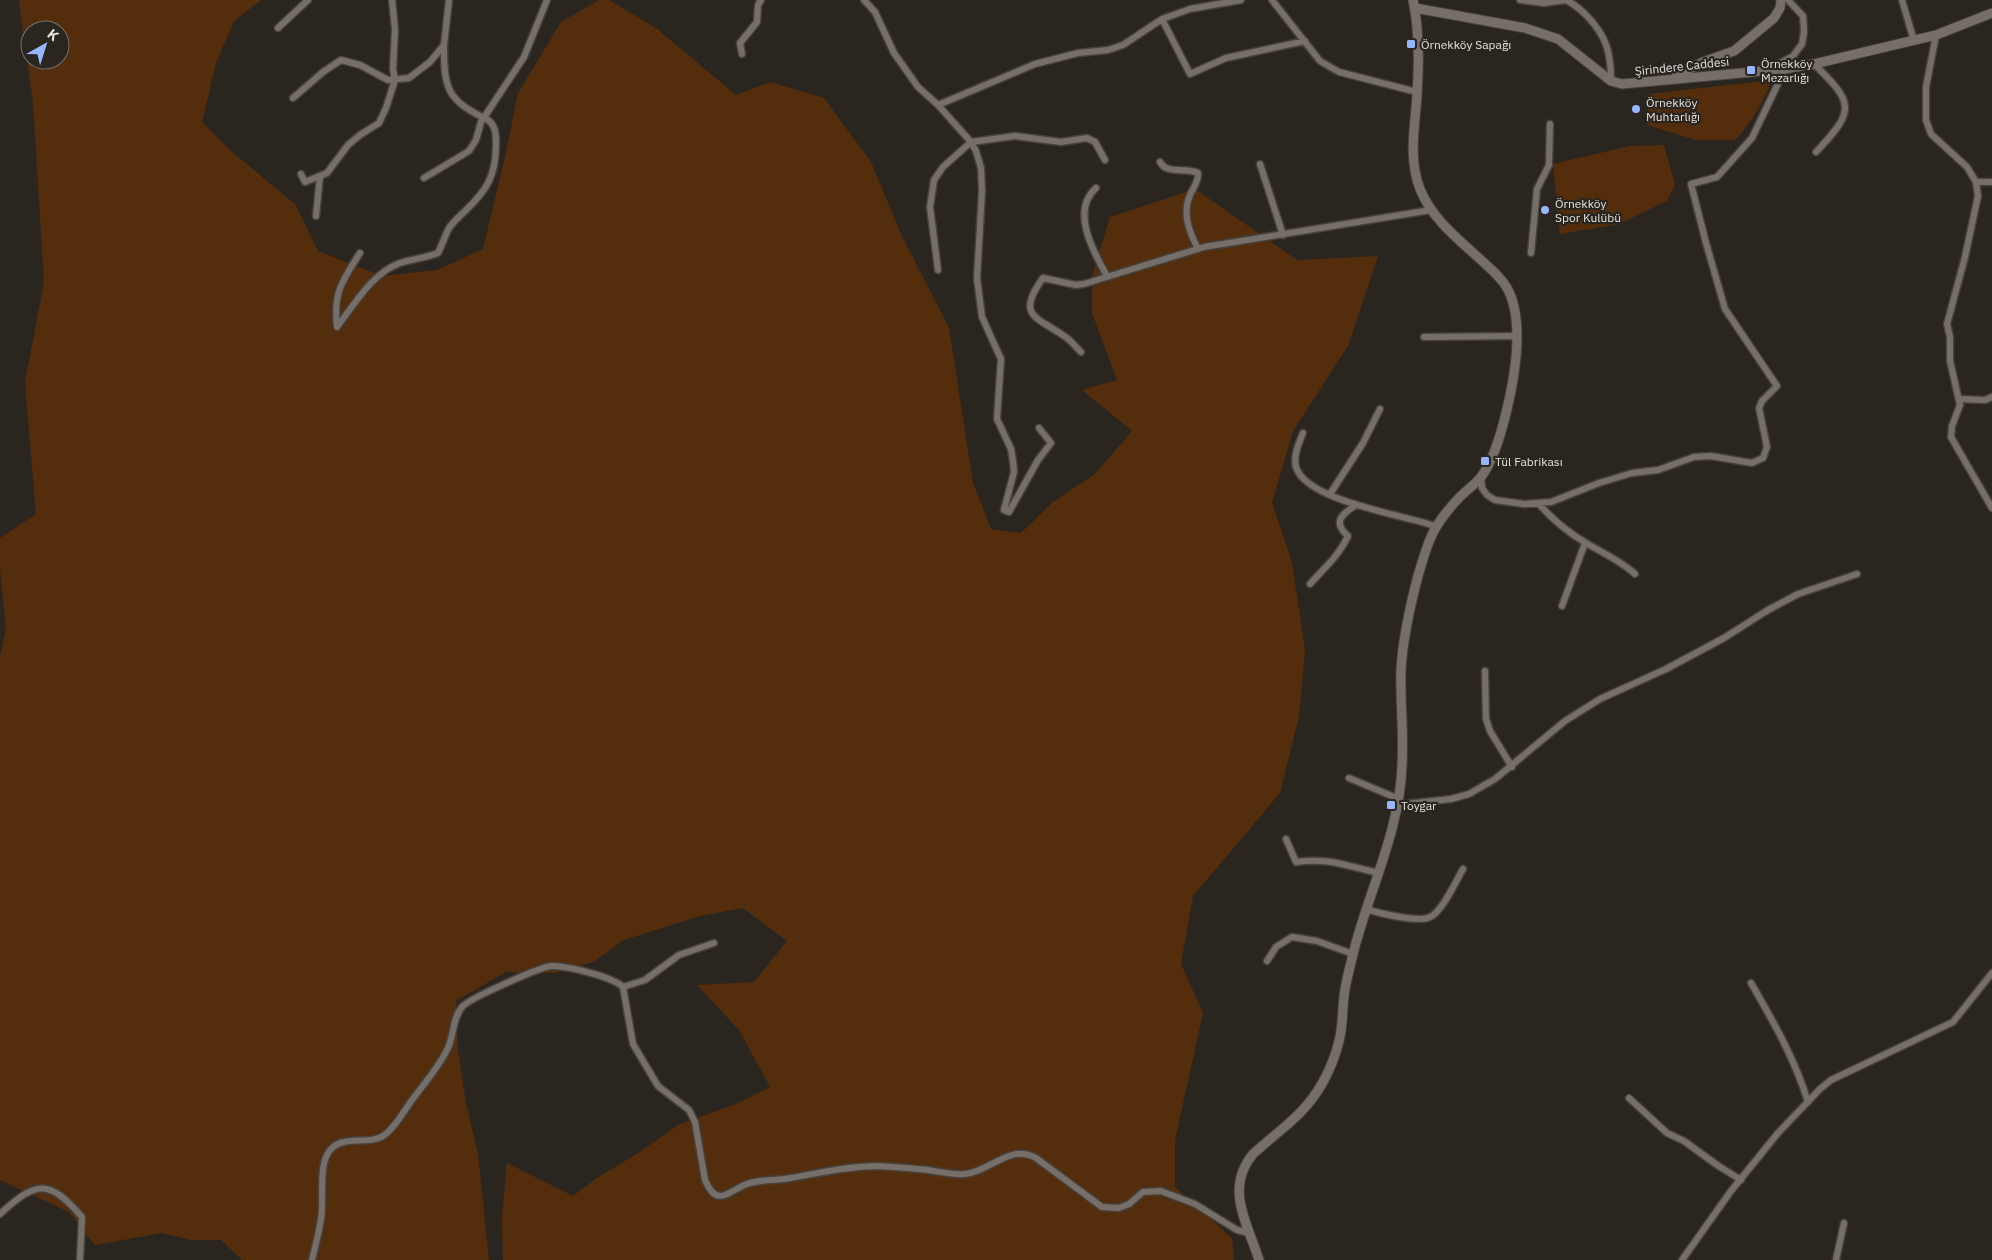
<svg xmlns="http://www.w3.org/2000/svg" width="1992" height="1260" viewBox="0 0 1992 1260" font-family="'IBM Plex Sans',sans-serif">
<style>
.green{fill:#542d0d;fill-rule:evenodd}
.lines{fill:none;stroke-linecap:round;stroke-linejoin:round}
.street-casing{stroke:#46413d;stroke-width:9}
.secondary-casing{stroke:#46413d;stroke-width:11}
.street{stroke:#766e68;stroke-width:6}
.secondary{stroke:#766e68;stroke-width:9}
.poi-dot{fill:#98b6fd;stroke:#2b2520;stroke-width:2}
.labels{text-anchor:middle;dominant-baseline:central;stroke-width:4.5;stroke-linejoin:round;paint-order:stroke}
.poi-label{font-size:12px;fill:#e6e1de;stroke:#2b2520;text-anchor:start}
.street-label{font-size:12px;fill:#e6e1de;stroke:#2b2520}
</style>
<rect width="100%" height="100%" fill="#2b2520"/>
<path class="green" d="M19,0H261L234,21L216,63L202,122L232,152L295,204L318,251L382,276L437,270L483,249L507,148L518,93L561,22L599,0H609L656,28L736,95L771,82L824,98L871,162L901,234L949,328L973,483L991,529L1021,533L1053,502L1095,474L1132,431L1082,390L1117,380L1092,313V276L1110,217L1195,189L1297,260L1378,256L1348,346L1293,431L1272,503L1292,562L1305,651L1299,716L1280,793L1193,896L1181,964L1203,1013L1175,1140V1187L1232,1238L1234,1260H503L502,1217L507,1163L573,1196L597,1178L635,1155L680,1124L736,1104L770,1087L739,1030L697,985L754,982L787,941L743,908L700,916L624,940L593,962L556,973L506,972L456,1001L458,1051L466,1103L478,1154L489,1260H242L221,1240H191L162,1233L95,1245L69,1212L0,1180V656L6,628L0,569V538L36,514L25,382L44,282L33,103ZM30,30H60V60H30Z
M1772,80C1763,102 1752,123 1735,140H1696L1647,125L1649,94Z
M1664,145L1675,185L1667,201L1619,224L1560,234L1553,164L1630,146Z"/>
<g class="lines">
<g class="street-casing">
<path id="street" d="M864,0L875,12L894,53L918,87L938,105L971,142L976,151L981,168L982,191L977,278L982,317L1001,359L997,419L1011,449L1013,461L1014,472L1004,510L1009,512L1038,460L1051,443L1039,428
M1272,0L1320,61L1339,72L1417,92
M1520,0L1544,3L1566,0C1582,8 1598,26 1605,42C1610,54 1611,68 1611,81
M1902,0L1914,41
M1162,19L1190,74L1226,58L1305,41
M278,28L308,0
M1936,35L1926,87V120L1931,134L1967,167L1976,182L1978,196L1965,257L1947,324L1950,337V361L1960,405L1952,426L1951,437L1992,508
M742,54L740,43L757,22L758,5L761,0
M1814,64C1854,103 1856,110 1816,152
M1770,69L1793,56L1802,44L1804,32L1803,16L1788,0
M293,98L323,72L341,60L360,65L388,80L409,78L430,62L444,45L449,0
M938,105L1035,64L1078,53L1108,50L1123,45L1162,19L1190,9L1241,0
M1160,162C1167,175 1186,167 1198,173C1199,181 1193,188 1190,195C1182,214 1189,231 1198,249
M1260,164L1283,235
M301,174L305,182L327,173L348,145L360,135L379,123L386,108L395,80L393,69L395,29L392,0
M424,178L469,151L476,140L481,122L524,57L547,0
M1976,182H1992
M1096,188C1070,211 1094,253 1107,276
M316,216L320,176
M1531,253L1537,189L1549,165L1550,124
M938,270L930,207L934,180L943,167L971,142L1015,136L1061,142L1087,138L1095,142L1105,160
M337,327C354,305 372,273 400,263C412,259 425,258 438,253C442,245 445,236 449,228C453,222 460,216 465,211C487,190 496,176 496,144C496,135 496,126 488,120C447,100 444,90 444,45
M337,327C333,293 342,281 360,253
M1424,337L1517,336
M1081,352C1076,347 1072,342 1067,338C1039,317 1014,318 1043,278L1076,285L1084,284L1204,247L1431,210
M1959,399L1985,400L1992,397
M1303,433C1299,443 1293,456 1296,467C1306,501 1404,515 1435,526
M1481,477L1482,488L1487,495L1495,500L1524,504L1551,502L1599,483L1632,473L1658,470L1694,457L1711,456L1752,463L1763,458L1767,447L1759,408L1762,401L1777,386L1725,309L1706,243L1691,184L1717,177L1752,138L1785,69
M1330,494L1363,443L1380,409
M1538,503C1551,518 1569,533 1586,543C1603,553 1621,561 1635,574
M1310,584C1324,568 1339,556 1348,536C1332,522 1342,514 1356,505
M1562,606L1585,543
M1485,671L1486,719L1490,731L1512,767
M1349,778L1399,799
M1397,805L1451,799L1469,794L1495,779L1565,721L1600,699L1666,669L1724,638L1768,610L1798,594L1857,574
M1286,839L1296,862C1330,857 1348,867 1380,873
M1365,909C1379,913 1418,923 1430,917C1442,912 1456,881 1463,869
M1267,961L1276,947L1292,937L1317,941L1353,954
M1751,983C1773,1021 1795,1059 1808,1102
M623,987L645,980L679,955L714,943
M1629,1098L1667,1133L1684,1141L1717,1165L1741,1180
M0,1214C37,1180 49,1179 82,1217L80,1260
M312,1260C315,1247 319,1233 321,1219C324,1203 319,1169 327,1155C340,1130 369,1149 387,1133C397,1124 404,1111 412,1100C424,1084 438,1068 447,1050C454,1037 452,1019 462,1007C468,999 540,967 551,966C565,965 613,977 623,987L633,1044L658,1086L689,1110L695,1122L705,1180C718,1211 731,1188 750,1183C761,1180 773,1180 784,1179C815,1174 847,1166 878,1166C895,1167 911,1168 928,1170C940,1172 953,1175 965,1174C990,1172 1010,1143 1036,1158L1102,1207L1119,1208L1129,1204L1143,1192L1161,1191L1195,1204L1237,1230L1249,1233
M1682,1260L1731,1191L1778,1133L1820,1089L1831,1080L1953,1022L1992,973
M1836,1260L1844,1223"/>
</g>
<g class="secondary-casing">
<path id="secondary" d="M1415,8L1525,28L1558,39L1611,81L1622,84L1785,69L1814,64L1936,35L1992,13
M1676,76L1703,62L1734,51L1774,18L1780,8L1781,0
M1259,1260C1248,1224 1224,1189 1253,1154C1279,1130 1305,1115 1323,1082C1329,1071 1336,1054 1339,1041C1343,1027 1342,1012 1344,997C1345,983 1350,968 1353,954C1369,890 1400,831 1402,765C1404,733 1400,701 1401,669C1403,639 1410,606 1418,576C1428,541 1433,525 1458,499C1465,491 1475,485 1481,477C1502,449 1517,372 1517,337C1517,321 1515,302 1507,288C1501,277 1491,269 1481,260C1458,239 1432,219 1420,189C1408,158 1415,127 1417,95C1419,66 1419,28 1413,0"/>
</g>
<use href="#street" class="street"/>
<use href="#secondary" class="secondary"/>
</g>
<g class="poi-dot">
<rect x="1406" y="39" width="10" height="10" rx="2.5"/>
<rect x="1746" y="65" width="10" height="10" rx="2.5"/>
<circle cx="1636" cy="109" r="5"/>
<circle cx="1545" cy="210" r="5"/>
<rect x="1480" y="456" width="10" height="10" rx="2.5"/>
<rect x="1386" y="800" width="10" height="10" rx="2.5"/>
</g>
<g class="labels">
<g class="poi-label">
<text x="1421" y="44">Örnekköy Sapağı</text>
<text x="1761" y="63">Örnekköy<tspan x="1761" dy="14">Mezarlığı</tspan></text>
<text x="1646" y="102">Örnekköy<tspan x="1646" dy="14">Muhtarlığı</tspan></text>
<text x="1555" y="203">Örnekköy<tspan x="1555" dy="14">Spor Kulübü</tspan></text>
<text x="1495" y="461">Tül Fabrikası</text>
<text x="1401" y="805">Toygar</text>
</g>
<g class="street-label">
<text transform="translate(1682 66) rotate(-6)">Şirindere Caddesi</text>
</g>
</g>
<g transform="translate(45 45) rotate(39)"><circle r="24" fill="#2b2520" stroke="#76706c"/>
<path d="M0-4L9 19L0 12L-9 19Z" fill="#98b6fd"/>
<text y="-8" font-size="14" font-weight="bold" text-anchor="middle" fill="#e6e1de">K</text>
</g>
</svg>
